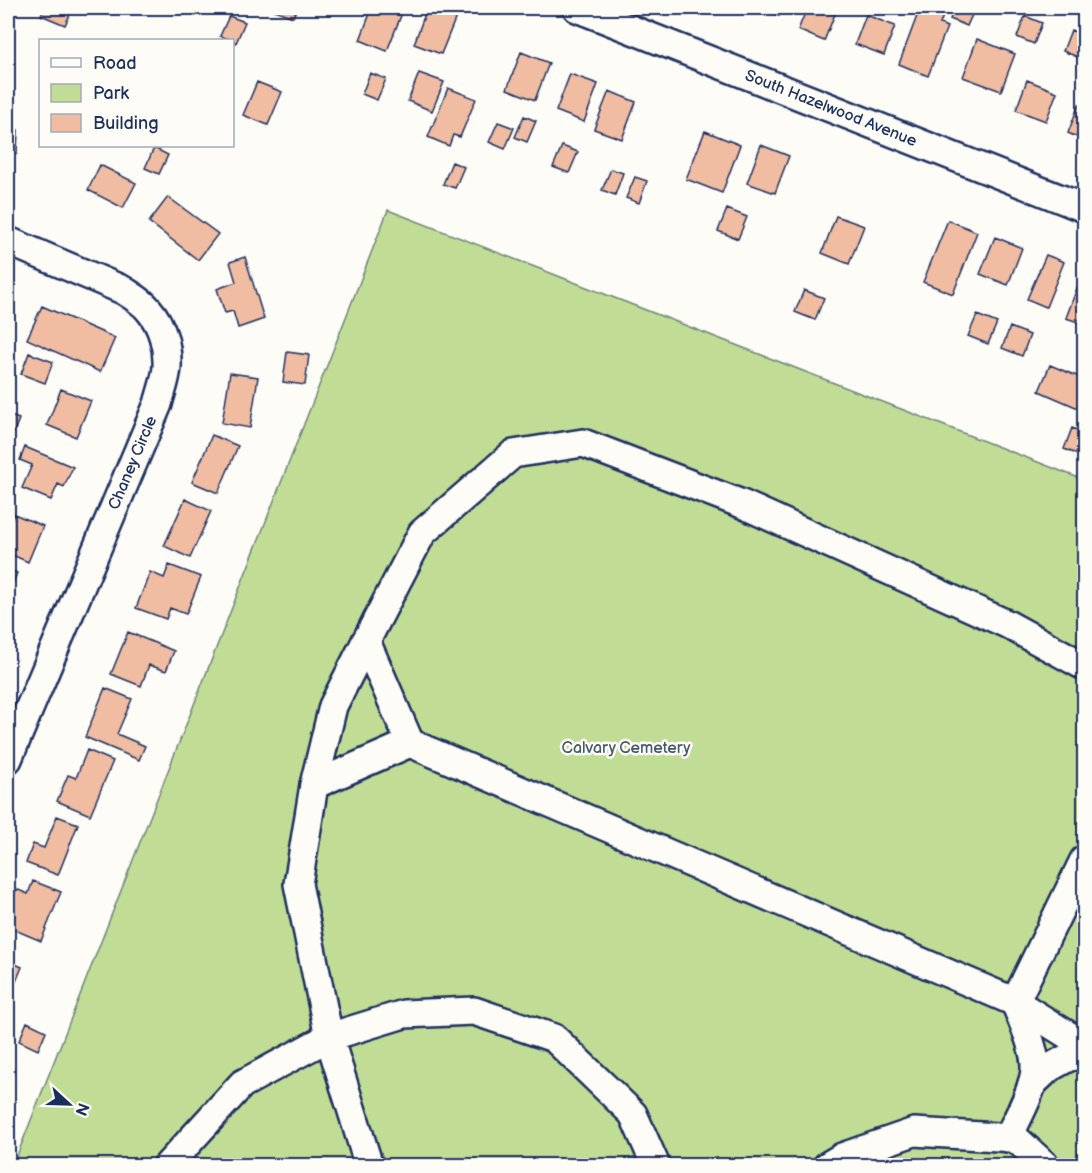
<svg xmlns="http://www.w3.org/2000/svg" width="1092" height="1173" viewBox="0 0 1092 1173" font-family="'Balsamiq Sans',sans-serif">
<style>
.green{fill:#c1dd95;stroke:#6e867a;stroke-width:1.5}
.building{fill:#f0bca2;stroke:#1b2f5e;stroke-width:1.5}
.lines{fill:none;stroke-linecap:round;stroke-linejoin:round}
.minor-casing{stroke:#1b2f5e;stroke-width:32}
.minor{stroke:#fdfcf7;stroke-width:27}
.labels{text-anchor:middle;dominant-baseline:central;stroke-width:5;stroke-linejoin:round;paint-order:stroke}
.street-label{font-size:16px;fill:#1b2f5e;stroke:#fdfcf7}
.park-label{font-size:16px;fill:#445a6c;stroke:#fdfcf7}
</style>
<rect width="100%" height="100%" fill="#fdfcf7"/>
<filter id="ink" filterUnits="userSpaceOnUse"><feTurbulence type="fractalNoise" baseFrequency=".0167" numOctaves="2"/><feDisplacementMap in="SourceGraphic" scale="12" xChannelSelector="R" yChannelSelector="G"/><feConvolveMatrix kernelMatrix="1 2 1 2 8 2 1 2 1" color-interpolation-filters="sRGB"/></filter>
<g filter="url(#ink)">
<path class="green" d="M388,210L1084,480V1165L13,1166Z"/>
<path class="building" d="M44,8H73L65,25L41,15Z
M269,8H297L293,17Z
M372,8H404L387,51L360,40Z
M427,8L456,17L441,54L414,44Z
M758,8H782L779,16Z
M807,8H833L837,9L824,41L798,30Z
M920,8H946L940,24L947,27L928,76L899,64Z
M955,8H975L967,26L950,19Z
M866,15L895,26L884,55L855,44Z
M229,16L245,22L236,43L232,40L220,36Z
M1025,16L1042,23L1034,44L1017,37Z
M1071,30L1084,36V47L1080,58L1063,51Z
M977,39L1015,54L1001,91L963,77Z
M521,52L549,63L535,100L507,89Z
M370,73L386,79L377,100L362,94Z
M419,73L444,82L432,111L408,101Z
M570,74L598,84L584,122L556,111Z
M1027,80L1057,92L1046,121L1016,110Z
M257,82L282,92L268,125L243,115Z
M448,88L476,99L460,137L453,135L449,146L428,137Z
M609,91L636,102L622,139L594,129Z
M1079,104L1084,106V140L1068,133Z
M524,116L536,121L527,142L515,137Z
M498,122L514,128L505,149L489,142Z
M8,129L18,130L17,154L8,153Z
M705,131L740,145L722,193L686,179Z
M761,145L789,156L775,193L747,183Z
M562,146L578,152L569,173L553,167Z
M154,148L168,155L159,174L145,168Z
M452,162L464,167L455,188L443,184Z
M100,165L136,183L123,208L88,190Z
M611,169L623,173L615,195L602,190Z
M635,177L647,181L639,203L626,198Z
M168,197L218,234L198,260L149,222Z
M727,209L747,217L738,239L718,231Z
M836,216L864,226L849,264L822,253Z
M948,220L977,232L953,294L923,282Z
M995,237L1022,248L1008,285L980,274Z
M1046,255L1064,262L1046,307L1027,299Z
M245,257L264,319L238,328L233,311L225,313L217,289L236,282L230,262Z
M1080,280L1084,281V324L1066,318Z
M804,290L824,298L815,320L795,312Z
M42,306L115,338L100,372L27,339Z
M977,315L997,323L988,344L968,336Z
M1010,327L1030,335L1022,356L1002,348Z
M287,352L309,355L305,385L283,382Z
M29,353L53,362L45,383L21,374Z
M1050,365L1084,379V393L1078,408L1039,391Z
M230,373L258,377L250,428L222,423Z
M61,389L91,401L76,437L47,425Z
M8,415L19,419L11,440L8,439Z
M1072,428L1084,433V457L1064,449Z
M212,435L238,446L218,493L192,482Z
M25,447L73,467L64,487L58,484L51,500L22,488L32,465L20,460Z
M185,499L211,511L190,558L164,546Z
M14,514L43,526L28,562L8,553V529Z
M169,565L201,577L186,614L170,608L166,619L136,608L150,572L164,578Z
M8,569L17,573L8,596Z
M128,632L174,651L166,671L149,665L141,686L111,674Z
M105,688L132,699L117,734L145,746L139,760L85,737Z
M87,750L113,761L90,815L57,801L68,775L76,778Z
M57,816L78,824L58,875L26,863L33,844L44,848Z
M33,881L61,892L41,941L8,927V910L16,889L28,894Z
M8,961L22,967L8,1001Z
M27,1022L46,1031L38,1050L19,1041Z"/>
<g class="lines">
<g class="minor-casing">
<g id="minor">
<path id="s1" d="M577,8L1084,208"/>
<path d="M8,241L123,290C132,296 142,301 149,310C162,325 168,347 167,367C166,380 161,392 158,404L8,759"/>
<path d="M366,641L410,743L1015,1002L1084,1045"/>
<path d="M314,785L410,743"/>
<path d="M1032,1084L1049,1068L1069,1057L1084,1055"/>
<path d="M1008,1138C1017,1119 1034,1089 1035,1069C1036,1049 1022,1021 1015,1002L1084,860"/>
<path d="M167,1166L242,1084L329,1037L404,1014L474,1011L554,1038L633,1114L656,1166"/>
<path d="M369,1166L329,1037L298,884L314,785L333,706L366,641L422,533L513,454L583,443L742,504L1007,624L1084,666"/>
<path d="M827,1166L842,1157L914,1132L1015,1138L1046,1166"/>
</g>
</g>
<use href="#minor" class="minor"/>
</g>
</g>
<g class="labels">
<g class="street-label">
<text stroke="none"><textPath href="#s1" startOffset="273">South Hazelwood Avenue</textPath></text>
<text transform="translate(133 463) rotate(-67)">Chaney Circle</text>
</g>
<g class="park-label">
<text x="626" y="748">Calvary Cemetery</text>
</g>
</g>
<rect width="1092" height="1173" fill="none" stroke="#fdfcf7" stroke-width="30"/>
<rect x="15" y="15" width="1062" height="1143" fill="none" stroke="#1b2f5e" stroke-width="2" filter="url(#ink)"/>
<rect x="39" y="39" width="195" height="108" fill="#fdfcf7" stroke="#a3aaba" stroke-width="1.5"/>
<rect x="51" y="58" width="30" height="9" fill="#fdfcf7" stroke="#a3aaba" stroke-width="1.5"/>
<text x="93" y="69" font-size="18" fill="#1b2f5e">Road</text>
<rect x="51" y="84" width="30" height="18" fill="#c1dd95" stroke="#a3aaba" stroke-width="1.5"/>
<text x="93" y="99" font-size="18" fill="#1b2f5e">Park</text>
<rect x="51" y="114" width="30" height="18" fill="#f0bca2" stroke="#a3aaba" stroke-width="1.5"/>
<text x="93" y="129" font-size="18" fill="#1b2f5e">Building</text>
<g transform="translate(69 1104) rotate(112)" stroke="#fdfcf7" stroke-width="4.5" paint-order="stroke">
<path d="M0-4.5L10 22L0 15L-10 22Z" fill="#1b2f5e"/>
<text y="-9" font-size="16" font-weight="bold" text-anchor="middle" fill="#1b2f5e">N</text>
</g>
</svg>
